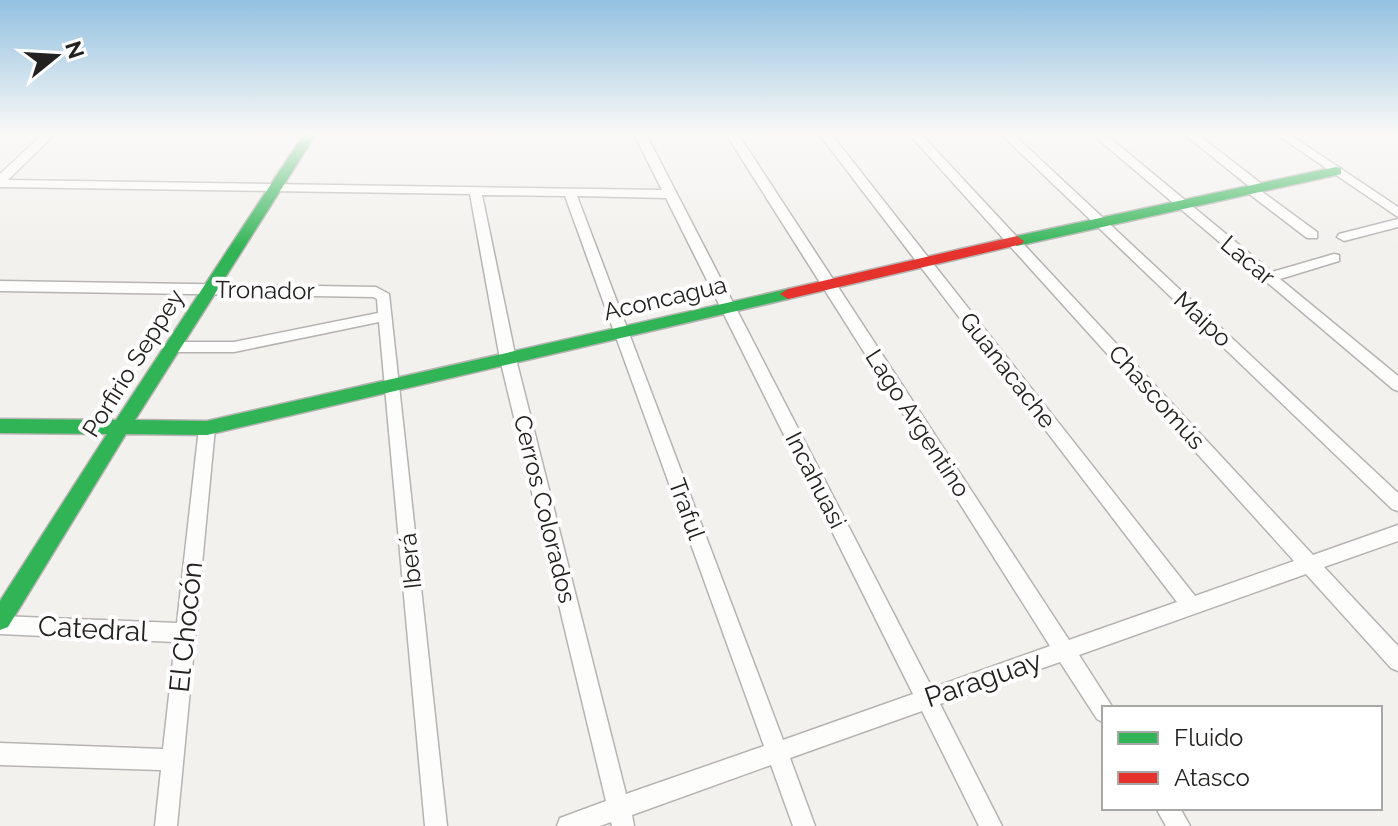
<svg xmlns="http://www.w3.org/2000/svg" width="1398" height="826" viewBox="0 0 1398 826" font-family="Raleway,sans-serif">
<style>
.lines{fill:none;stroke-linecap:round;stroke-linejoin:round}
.street-casing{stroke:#b6b4b2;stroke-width:3}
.fast-casing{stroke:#b6b4b2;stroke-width:3}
.jam-casing{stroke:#b6b4b2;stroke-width:3}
.street{fill:#fdfdfc;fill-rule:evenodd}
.fast{fill:#30b455;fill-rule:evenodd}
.jam{fill:#e5322d;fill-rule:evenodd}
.labels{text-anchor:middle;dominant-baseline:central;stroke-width:8;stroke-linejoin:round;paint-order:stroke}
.street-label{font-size:24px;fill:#232220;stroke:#fff}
.near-street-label{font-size:28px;fill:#232220;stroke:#fff}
</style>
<rect width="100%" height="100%" fill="#f3f1ee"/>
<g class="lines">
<g class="street-casing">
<path id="street" d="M43,134H55L8,180L662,190L634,134H646L932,688L1050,646L726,134H738L1069,640L1177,602L819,134H831L1195,596L1294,561L909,134H921L1313,555L1398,525V541L1324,567L1398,646V671L1391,668L1306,574L1079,655L1113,708H1104V723L1097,719L1060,662L940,704L1002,826H979L922,711L790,758L815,826H793L771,765L632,815L634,826H612L611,822L600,826H557L560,818L606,801L500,359L470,194L0,187V174ZM482,195L565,196L764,746L626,794L516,359ZM577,196L666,198L913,694L783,740Z
M1001,134H1013L1398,493V511L1392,509Z
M1092,134H1105L1272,272L1334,254L1339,255V261L1280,279L1398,376V391L1393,389Z
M1184,134H1197L1263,185L1265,188L1261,191L1317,232V238H1307L1248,193L1246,190L1250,187Z
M1276,134H1289L1398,207V217Z
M1398,219V227L1344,241L1337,237L1339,234Z
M0,281L376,287L389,294L447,826H425L379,322L234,352H173L166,347L173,342H234L378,313L377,299L373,297L0,291Z
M207,422L213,423L215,428L177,826H155L161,770L0,765V743L163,749L175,642L0,634V616L177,623L199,428L201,423Z
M1156,808H1180L1190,826H1166Z"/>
</g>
<g class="fast-casing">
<path id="fast" d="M304,134H316L135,420L207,421L788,289L796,294L788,299L207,435L126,434L8,627L0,630V601L107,434L0,433V419L116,420Z
M1336,167L1341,168V174L1017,246L1010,241L1017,236Z"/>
</g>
<g class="jam-casing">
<path id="jam" d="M1017,236L1024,241L1022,244L788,299L780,294L788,289Z"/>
</g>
<use href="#street" class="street"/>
<use href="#fast" class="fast"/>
<use href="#jam" class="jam"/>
</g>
<linearGradient id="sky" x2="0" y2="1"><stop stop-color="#93c1e0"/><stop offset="0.54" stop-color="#faf9f7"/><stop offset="1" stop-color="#faf9f7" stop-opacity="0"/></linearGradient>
<rect width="1398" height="249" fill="url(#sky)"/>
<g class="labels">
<g class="street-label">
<text transform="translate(1248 260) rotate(40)">Lacar</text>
<text transform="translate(265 290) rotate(1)">Tronador</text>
<text transform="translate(665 298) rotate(-13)">Aconcagua</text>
<text transform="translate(1203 319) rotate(43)">Maipo</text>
<text transform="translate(133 363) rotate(-58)">Porfirio Seppey</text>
<text transform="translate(1008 370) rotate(52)">Guanacache</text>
<text transform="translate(1157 397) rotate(48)">Chascomús</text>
<text transform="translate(918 423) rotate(57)">Lago Argentino</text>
<text transform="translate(816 480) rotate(63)">Incahuasi</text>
<text transform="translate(545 509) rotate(76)">Cerros Colorados</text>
<text transform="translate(687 509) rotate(70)">Traful</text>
<text transform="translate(410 561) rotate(-96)">Iberá</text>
</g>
<g class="near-street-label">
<text transform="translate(186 627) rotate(-84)">El Chocón</text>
<text transform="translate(93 629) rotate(3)">Catedral</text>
<text transform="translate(983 679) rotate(-19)">Paraguay</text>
</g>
</g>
<rect x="1102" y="706" width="280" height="104" fill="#ffffff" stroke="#a7a7a6" stroke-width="2"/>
<rect x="1118" y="732" width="40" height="12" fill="#30b455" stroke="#a7a7a6" stroke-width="2"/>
<text x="1174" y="746" font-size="24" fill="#232220">Fluido</text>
<rect x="1118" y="772" width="40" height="12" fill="#e5322d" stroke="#a7a7a6" stroke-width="2"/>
<text x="1174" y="786" font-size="24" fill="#232220">Atasco</text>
<g transform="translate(56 56) rotate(72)" stroke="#ffffff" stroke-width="6" paint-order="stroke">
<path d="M0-6L14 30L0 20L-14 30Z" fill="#232220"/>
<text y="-12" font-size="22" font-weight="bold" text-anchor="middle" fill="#232220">N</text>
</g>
</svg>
